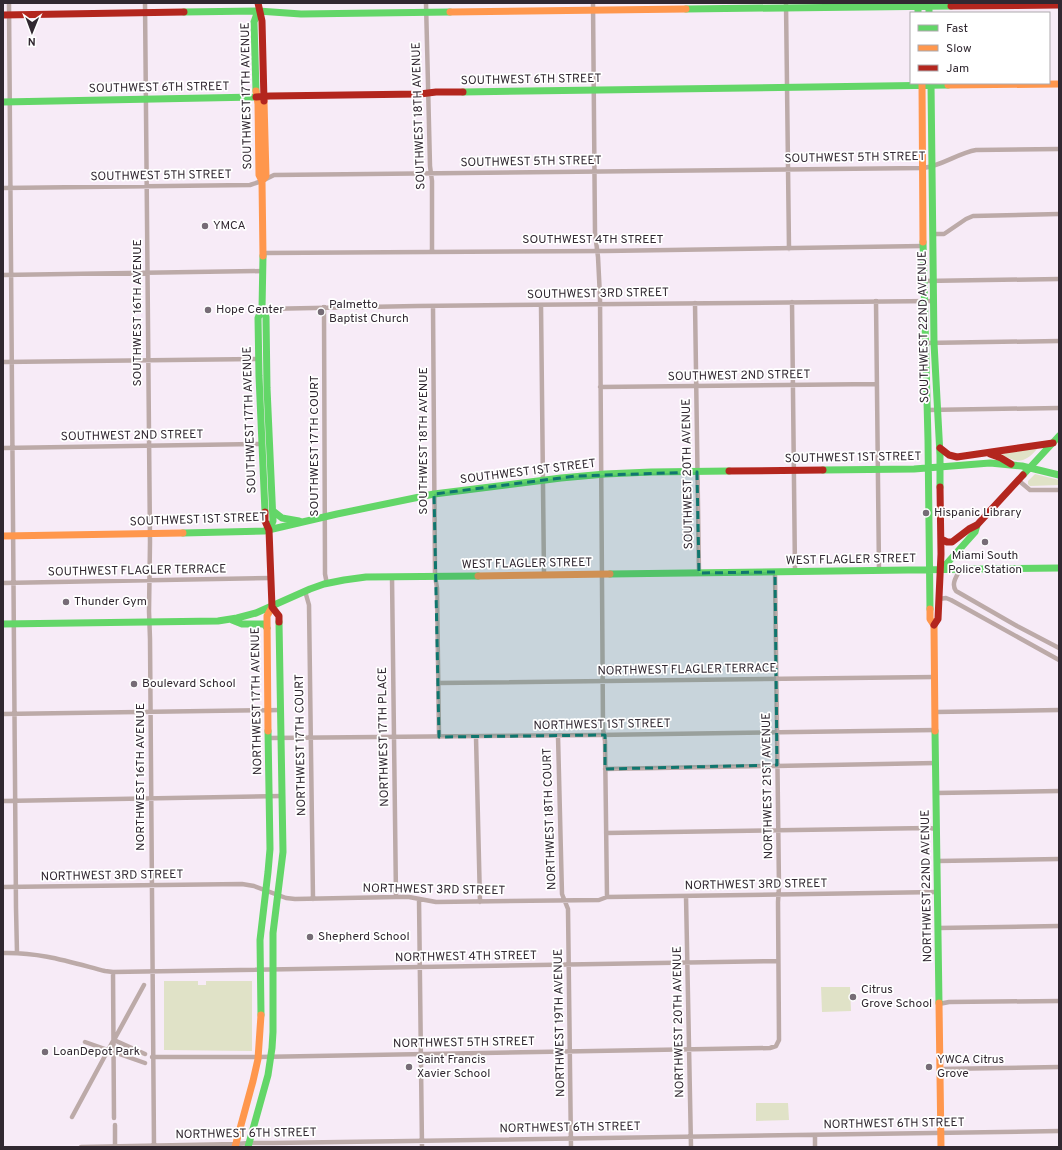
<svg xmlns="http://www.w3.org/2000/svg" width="1062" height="1150" viewBox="0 0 1062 1150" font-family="Overpass,sans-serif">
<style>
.green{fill:#e0e2c7}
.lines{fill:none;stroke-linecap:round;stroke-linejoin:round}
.street{stroke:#bcaaa8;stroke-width:4.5}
.fast{stroke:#63d668;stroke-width:7}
.slow{stroke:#ff974d;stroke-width:7}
.jam{stroke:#b3261e;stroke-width:7}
.marked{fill:#0f766e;fill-opacity:0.2;stroke:#0f766e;stroke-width:3;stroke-dasharray:8 5;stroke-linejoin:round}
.poi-dot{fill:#766c76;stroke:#fff;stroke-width:1.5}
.labels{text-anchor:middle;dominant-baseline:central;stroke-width:3.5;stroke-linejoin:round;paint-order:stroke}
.street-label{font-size:12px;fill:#312831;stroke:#fff}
.poi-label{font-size:12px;fill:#312831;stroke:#fff;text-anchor:start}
</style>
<rect width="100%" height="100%" fill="#f7ebf7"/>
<path class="green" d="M1036,448L1037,449C1025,463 1017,464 1001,454Z
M1035,474L1059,480V485L1030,486L1028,484V481Z
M164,981H198V985H206V981H252V1051L164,1050Z
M821,987H850L851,1011L822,1012Z
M756,1103H788L789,1120L756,1121Z"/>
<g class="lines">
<path class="street" d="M9,3L16,908L17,953
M145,3L150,542L149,611L150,639L154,1147
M426,3L430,166L432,181V252
M593,3L595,233L598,257L600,297L603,729L605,741L607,897
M786,3L789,249
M3,188L250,185L262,181L274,175L923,168C942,166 958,153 976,150L1059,149
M933,234H944L966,219L973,216L1059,214
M263,253L606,251L923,246
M3,275L263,271
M924,281L1059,279
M876,301L879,571
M792,302L795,572
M695,303L699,573
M541,305L544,575
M433,306L435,576L437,588L439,737
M324,307L325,574L327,584
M262,309L417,306L934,301
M925,343L1059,341
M3,362L258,359
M600,387L877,384
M927,410L1059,408
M3,448L262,444
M1018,480L1030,490H1059
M960,570C956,577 951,584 956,591L1017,626L1059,648
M392,577L396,897
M3,583L271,578
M305,591L309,605L313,899
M939,599L946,598L951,600L1059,660
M438,683L935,677
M935,712L1059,710
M3,714L281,710
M558,736L562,894L568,909L571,1147
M476,737L480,902
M269,738L598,735L936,730
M605,769L936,763
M936,793L1059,791
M3,801L282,796
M606,833L929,828L937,829
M937,861L1059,859
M3,887L242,884L254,886L286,898L295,899L396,897H409L436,902L599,900L607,897L938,892
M686,896L691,1147
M419,899L422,1147
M938,928L1059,926
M3,953C40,952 70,962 105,971L113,972L778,961
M113,972L114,1118
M144,985L114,1040L145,1054
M939,1004L949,1002L1059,1001
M85,1042L145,1063
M152,1057H258L770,1048L776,1046L779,1040L778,902L779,887L775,572
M940,1069L1059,1067
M72,1117L113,1041
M115,1125V1147
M815,1135V1147
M81,1147L236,1144L249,1143H273L1059,1131"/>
<path class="fast" d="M918,3V13
M929,3V13
M686,9L951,6
M184,12L258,11L301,14L450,12
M931,83L934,343L940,455V487
M256,91L254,22L258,11
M463,92L948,85
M3,102L256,97
M923,242L928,440L930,609
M263,256L262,309L258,318L259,376L265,512
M262,309L266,317L267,388L273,521L269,530
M823,470L914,469L990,463L1022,466L1059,475
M1023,475L1059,436
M273,511L282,518L299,521
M183,533L264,531L337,514L434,494L561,478L605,474L651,472L729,471
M941,570L975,532L977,525
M610,574L1059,568
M232,620L242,624H264L267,628
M3,624L218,621L237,618L256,613L310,589L324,584L344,580L366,577L478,576
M935,731L939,1003
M261,1015L260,940L268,872L270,849L268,731
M248,1147L268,1075L272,1048L273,1032V933L283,852L279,622"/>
<path class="slow" d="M450,12L686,9
M922,83L923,242
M948,85L1059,84
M256,91L258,104L259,175L262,181L263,256
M262,181L266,176L264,101
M3,536L183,533
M478,576L610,574
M930,609V619L934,625L935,731
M268,731L267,616L272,607
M939,1003L941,1147
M235,1147L253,1081L258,1059L261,1015"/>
<path class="jam" d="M258,3L262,21L264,101
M951,6L1059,5
M3,15L184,12
M256,97L270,96L420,94L436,92H463
M940,448L949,455L957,457L1053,443
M990,454L1001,458L1011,464
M729,471L823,470
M265,512V521L269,530L272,607L279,616V622
M941,539L947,542H952L969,529L977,525L1023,475
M934,625L938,619L941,554L940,487"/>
</g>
<path class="marked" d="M697,472L699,573L775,572L777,765L605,769V735L439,737L434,494L576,476Z"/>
<g class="poi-dot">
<circle cx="205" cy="226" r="4"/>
<circle cx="208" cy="310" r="4"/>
<circle cx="321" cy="312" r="4"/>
<circle cx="926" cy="513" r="4"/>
<circle cx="985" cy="542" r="4"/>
<circle cx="66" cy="602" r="4"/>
<circle cx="134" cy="684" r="4"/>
<circle cx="310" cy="937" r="4"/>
<circle cx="853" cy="997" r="4"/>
<circle cx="45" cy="1052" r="4"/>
<circle cx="409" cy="1067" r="4"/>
<circle cx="929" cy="1067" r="4"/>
</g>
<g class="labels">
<g class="street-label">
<text transform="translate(531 80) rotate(-1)">SOUTHWEST 6TH STREET</text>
<text transform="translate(159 88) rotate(-1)">SOUTHWEST 6TH STREET</text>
<text transform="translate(247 96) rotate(-91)">SOUTHWEST 17TH AVENUE</text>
<text transform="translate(419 116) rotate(-92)">SOUTHWEST 18TH AVENUE</text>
<text transform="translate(855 158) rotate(-1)">SOUTHWEST 5TH STREET</text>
<text transform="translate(531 162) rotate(-1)">SOUTHWEST 5TH STREET</text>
<text transform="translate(161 176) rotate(-1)">SOUTHWEST 5TH STREET</text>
<text x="593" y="240">SOUTHWEST 4TH STREET</text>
<text transform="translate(598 294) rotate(-1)">SOUTHWEST 3RD STREET</text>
<text transform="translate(138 313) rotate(-90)">SOUTHWEST 16TH AVENUE</text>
<text transform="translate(924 327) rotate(-91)">SOUTHWEST 22ND AVENUE</text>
<text transform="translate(739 376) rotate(-1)">SOUTHWEST 2ND STREET</text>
<text transform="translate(250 420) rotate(-92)">SOUTHWEST 17TH AVENUE</text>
<text transform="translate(132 436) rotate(-1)">SOUTHWEST 2ND STREET</text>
<text transform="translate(424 441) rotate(-90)">SOUTHWEST 18TH AVENUE</text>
<text transform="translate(315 446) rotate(-90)">SOUTHWEST 17TH COURT</text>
<text transform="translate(853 458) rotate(-1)">SOUTHWEST 1ST STREET</text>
<text transform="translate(528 472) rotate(-7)">SOUTHWEST 1ST STREET</text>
<text transform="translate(688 474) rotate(-91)">SOUTHWEST 20TH AVENUE</text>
<text transform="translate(198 520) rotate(-2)">SOUTHWEST 1ST STREET</text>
<text transform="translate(851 560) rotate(-1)">WEST FLAGLER STREET</text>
<text transform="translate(527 564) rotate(-1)">WEST FLAGLER STREET</text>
<text transform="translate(137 571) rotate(-1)">SOUTHWEST FLAGLER TERRACE</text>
<text transform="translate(687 670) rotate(-1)">NORTHWEST FLAGLER TERRACE</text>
<text transform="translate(257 701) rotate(-91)">NORTHWEST 17TH AVENUE</text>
<text transform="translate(602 725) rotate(-1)">NORTHWEST 1ST STREET</text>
<text transform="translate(384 737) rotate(-91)">NORTHWEST 17TH PLACE</text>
<text transform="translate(301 745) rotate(-91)">NORTHWEST 17TH COURT</text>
<text transform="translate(141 777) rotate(-90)">NORTHWEST 16TH AVENUE</text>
<text transform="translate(768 786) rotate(-91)">NORTHWEST 21ST AVENUE</text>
<text transform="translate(550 819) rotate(-92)">NORTHWEST 18TH COURT</text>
<text transform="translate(112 876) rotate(-1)">NORTHWEST 3RD STREET</text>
<text transform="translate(756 885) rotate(-1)">NORTHWEST 3RD STREET</text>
<text transform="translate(927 886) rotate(-91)">NORTHWEST 22ND AVENUE</text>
<text transform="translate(434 890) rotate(1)">NORTHWEST 3RD STREET</text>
<text transform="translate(466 957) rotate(-1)">NORTHWEST 4TH STREET</text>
<text transform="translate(679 1022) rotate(-91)">NORTHWEST 20TH AVENUE</text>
<text transform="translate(560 1023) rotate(-91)">NORTHWEST 19TH AVENUE</text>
<text transform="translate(464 1043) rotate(-1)">NORTHWEST 5TH STREET</text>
<text transform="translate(894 1124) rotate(-1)">NORTHWEST 6TH STREET</text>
<text transform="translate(570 1128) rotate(-1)">NORTHWEST 6TH STREET</text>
<text transform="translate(246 1134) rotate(-1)">NORTHWEST 6TH STREET</text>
</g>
<g class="poi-label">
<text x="213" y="226">YMCA</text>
<text x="329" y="305">Palmetto<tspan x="329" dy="14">Baptist Church</tspan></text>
<text x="216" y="310">Hope Center</text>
<text x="934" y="513">Hispanic Library</text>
<text x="985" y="556" text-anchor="middle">Miami South<tspan x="985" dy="14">Police Station</tspan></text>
<text x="74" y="602">Thunder Gym</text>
<text x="142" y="684">Boulevard School</text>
<text x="318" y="937">Shepherd School</text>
<text x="861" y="990">Citrus<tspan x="861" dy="14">Grove School</tspan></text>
<text x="53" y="1052">LoanDepot Park</text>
<text x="417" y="1060">Saint Francis<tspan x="417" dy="14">Xavier School</tspan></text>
<text x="937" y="1060">YWCA Citrus<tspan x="937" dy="14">Grove</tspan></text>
</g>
</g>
<rect width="1062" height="1150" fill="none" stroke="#312831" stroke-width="8"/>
<rect x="910" y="12" width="140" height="72" fill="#ffffff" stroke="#ada9ad"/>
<rect x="918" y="25" width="20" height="6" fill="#63d668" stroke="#ada9ad"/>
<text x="946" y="32" font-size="12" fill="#312831">Fast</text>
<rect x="918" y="45" width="20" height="6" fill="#ff974d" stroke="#ada9ad"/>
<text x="946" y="52" font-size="12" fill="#312831">Slow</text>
<rect x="918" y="65" width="20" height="6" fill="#b3261e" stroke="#ada9ad"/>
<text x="946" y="72" font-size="12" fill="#312831">Jam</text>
<g transform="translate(32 32) rotate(181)" stroke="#ffffff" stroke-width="3" paint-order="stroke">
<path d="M0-3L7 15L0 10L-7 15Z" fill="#312831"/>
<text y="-6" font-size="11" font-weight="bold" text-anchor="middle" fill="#312831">N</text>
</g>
</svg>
